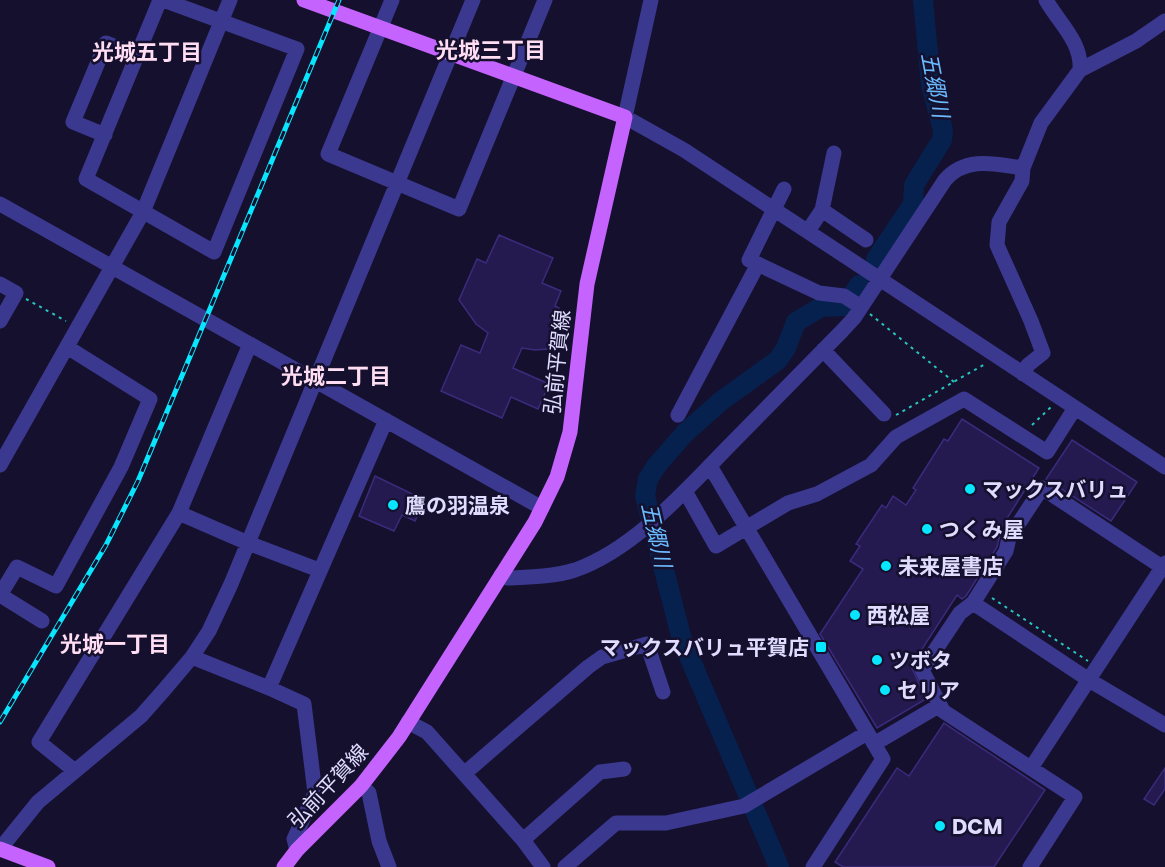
<svg xmlns="http://www.w3.org/2000/svg" width="1165" height="867" viewBox="0 0 1165 867" font-family="Poppins,'Noto Sans JP',sans-serif">
<style>
.lines{fill:none;stroke-linecap:round;stroke-linejoin:round}
.river{stroke:#07214f;stroke-width:20}
.building{fill:#251a50;stroke:#3b2b7d;stroke-width:1.5}
.path{stroke:#28c7be;stroke-width:2;stroke-dasharray:3 4.5;stroke-linecap:butt}
.minor{stroke:#3b388f;stroke-width:15}
.major{stroke:#c563ff;stroke-width:15}
.rail-casing{stroke:#08e6ff;stroke-width:5}
.rail{stroke:#15102d;stroke-width:3;stroke-dasharray:9;stroke-linecap:butt}
.poi-dot{fill:#08e6ff;stroke:#15102d;stroke-width:2}
.labels{text-anchor:middle;dominant-baseline:central;stroke-width:5;stroke-linejoin:round;paint-order:stroke}
.street-label{font-size:21px;fill:#e0dcff;stroke:#15102d}
.poi-label{font-size:21px;font-weight:bold;fill:#e0dcff;stroke:#15102d;text-anchor:start}
.neighbourhood-label{font-size:22px;font-weight:bold;fill:#ffdef3;stroke:#15102d}
.water-label{font-size:22px;font-style:italic;fill:#6abaff;stroke:#15102d}
</style>
<rect width="100%" height="100%" fill="#15102d"/>
<g class="lines">
<path class="river" d="M876,259L913,204L914,185L942,140L943,130L931,85L923,0
M779,867L682,640L645,496L648,479L657,465L685,433L721,401L778,360L786,348L796,322L821,307L845,306L859,285"/>
</g>
<path class="building" d="M499,235L553,258L542,283L561,291L555,306L559,308L551,325L557,328L548,349L535,350L522,348L513,368L549,384L538,409L511,397L502,418L441,391L461,345L480,353L488,333L476,324L459,300L477,259L486,263Z
M962,419L1039,468L997,534L1000,535L997,547L966,596L962,599L957,595L911,666L926,699L877,728L820,634L863,569L850,561L860,546L856,544L882,505L886,508L893,496L906,505L916,490L913,488L944,439L948,441Z
M1072,440L1137,482L1111,521L1046,479Z
M375,476L425,500L415,521L402,515L394,531L359,516Z
M944,723L1045,790L994,867H843L835,862L897,768L909,776Z
M1165,768V789L1154,805L1144,799Z"/>
<g class="lines">
<path class="path" d="M26,299L66,321
M870,314L954,382
M896,415L985,364
M1032,425L1052,406
M992,598L1088,661"/>
<path class="minor" d="M160,0L86,179L214,252L297,49L163,0
M392,0L328,154L459,209L545,0
M651,0L625,117L684,150L1165,467
M1046,0C1059,23 1082,42 1080,70
M105,135L73,122L106,43L137,55
M784,189L749,260L819,293L844,296L861,307
M0,204L542,508
M822,210L866,240
M808,231L822,210L834,153
M0,284L16,293L0,321
M823,350L884,414
M1023,374L1028,365L1043,353L1031,321L997,245L999,222L1022,181L1023,168L1041,123L1080,70L1136,41L1165,21
M678,415L758,264
M0,465L143,212L230,0
M710,466L883,759L813,867
M685,491L716,546L788,503L817,494L871,465L896,437L964,399L1047,452L1075,408
M179,513L248,543L319,570
M501,575L507,578C529,577 553,577 575,570C633,550 685,491 727,448C765,409 804,370 842,331L854,318L945,180C966,156 995,164 1023,168
M0,595L17,567L56,586L121,467L150,399L67,347
M0,595L42,621
M973,603L1089,680L1165,725
M192,657L269,688L386,420
M269,688L304,704L315,793L294,839L297,850
M408,722L427,732L523,840L543,867
M874,744L940,705
M1031,768L1165,563
M75,771L39,742L179,513L250,344
M465,773L588,667L602,657L647,644L663,692
M361,786L369,793L379,841L389,867
M523,840L600,772L624,769
M0,849L38,802L141,716L164,690L192,657L209,631L231,584L473,0
M565,867L616,823H666L744,806L867,733
M1030,867L1075,797L943,711L922,670L960,613L973,603L1006,551L1009,538L1042,488L1162,567"/>
<path class="major" d="M0,849L48,867
M284,867L297,850L361,786L399,737L535,522L557,477L570,432L587,284L625,117L304,0"/>
<g class="rail-casing">
<path id="rail" d="M0,722L106,545L138,481L339,0"/>
</g>
<use href="#rail" class="rail"/>
</g>
<g class="poi-dot">
<circle cx="970" cy="489" r="6"/>
<circle cx="393" cy="505" r="6"/>
<circle cx="927" cy="529" r="6"/>
<circle cx="886" cy="566" r="6"/>
<circle cx="855" cy="615" r="6"/>
<rect x="815" y="641" width="12" height="12" rx="3"/>
<circle cx="877" cy="660" r="6"/>
<circle cx="885" cy="690" r="6"/>
<circle cx="940" cy="826" r="6"/>
</g>
<g class="labels">
<g class="street-label">
<text transform="translate(557 362) rotate(-84)">弘前平賀線</text>
<text transform="translate(328 786) rotate(-47)">弘前平賀線</text>
</g>
<g class="poi-label">
<text x="982" y="489">マックスバリュ</text>
<text x="405" y="505">鷹の羽温泉</text>
<text x="939" y="529">つくみ屋</text>
<text x="898" y="566">未来屋書店</text>
<text x="867" y="615">西松屋</text>
<text x="809" y="647" text-anchor="end">マックスバリュ平賀店</text>
<text x="889" y="660">ツボタ</text>
<text x="897" y="690">セリア</text>
<text x="952" y="826">DCM</text>
</g>
<g class="neighbourhood-label">
<text x="491" y="50">光城三丁目</text>
<text x="147" y="52">光城五丁目</text>
<text x="336" y="376">光城二丁目</text>
<text x="115" y="644">光城一丁目</text>
</g>
<g class="water-label">
<text transform="translate(935 85) rotate(79)">五郷川</text>
<text transform="translate(656 535) rotate(77)">五郷川</text>
</g>
</g>
</svg>
